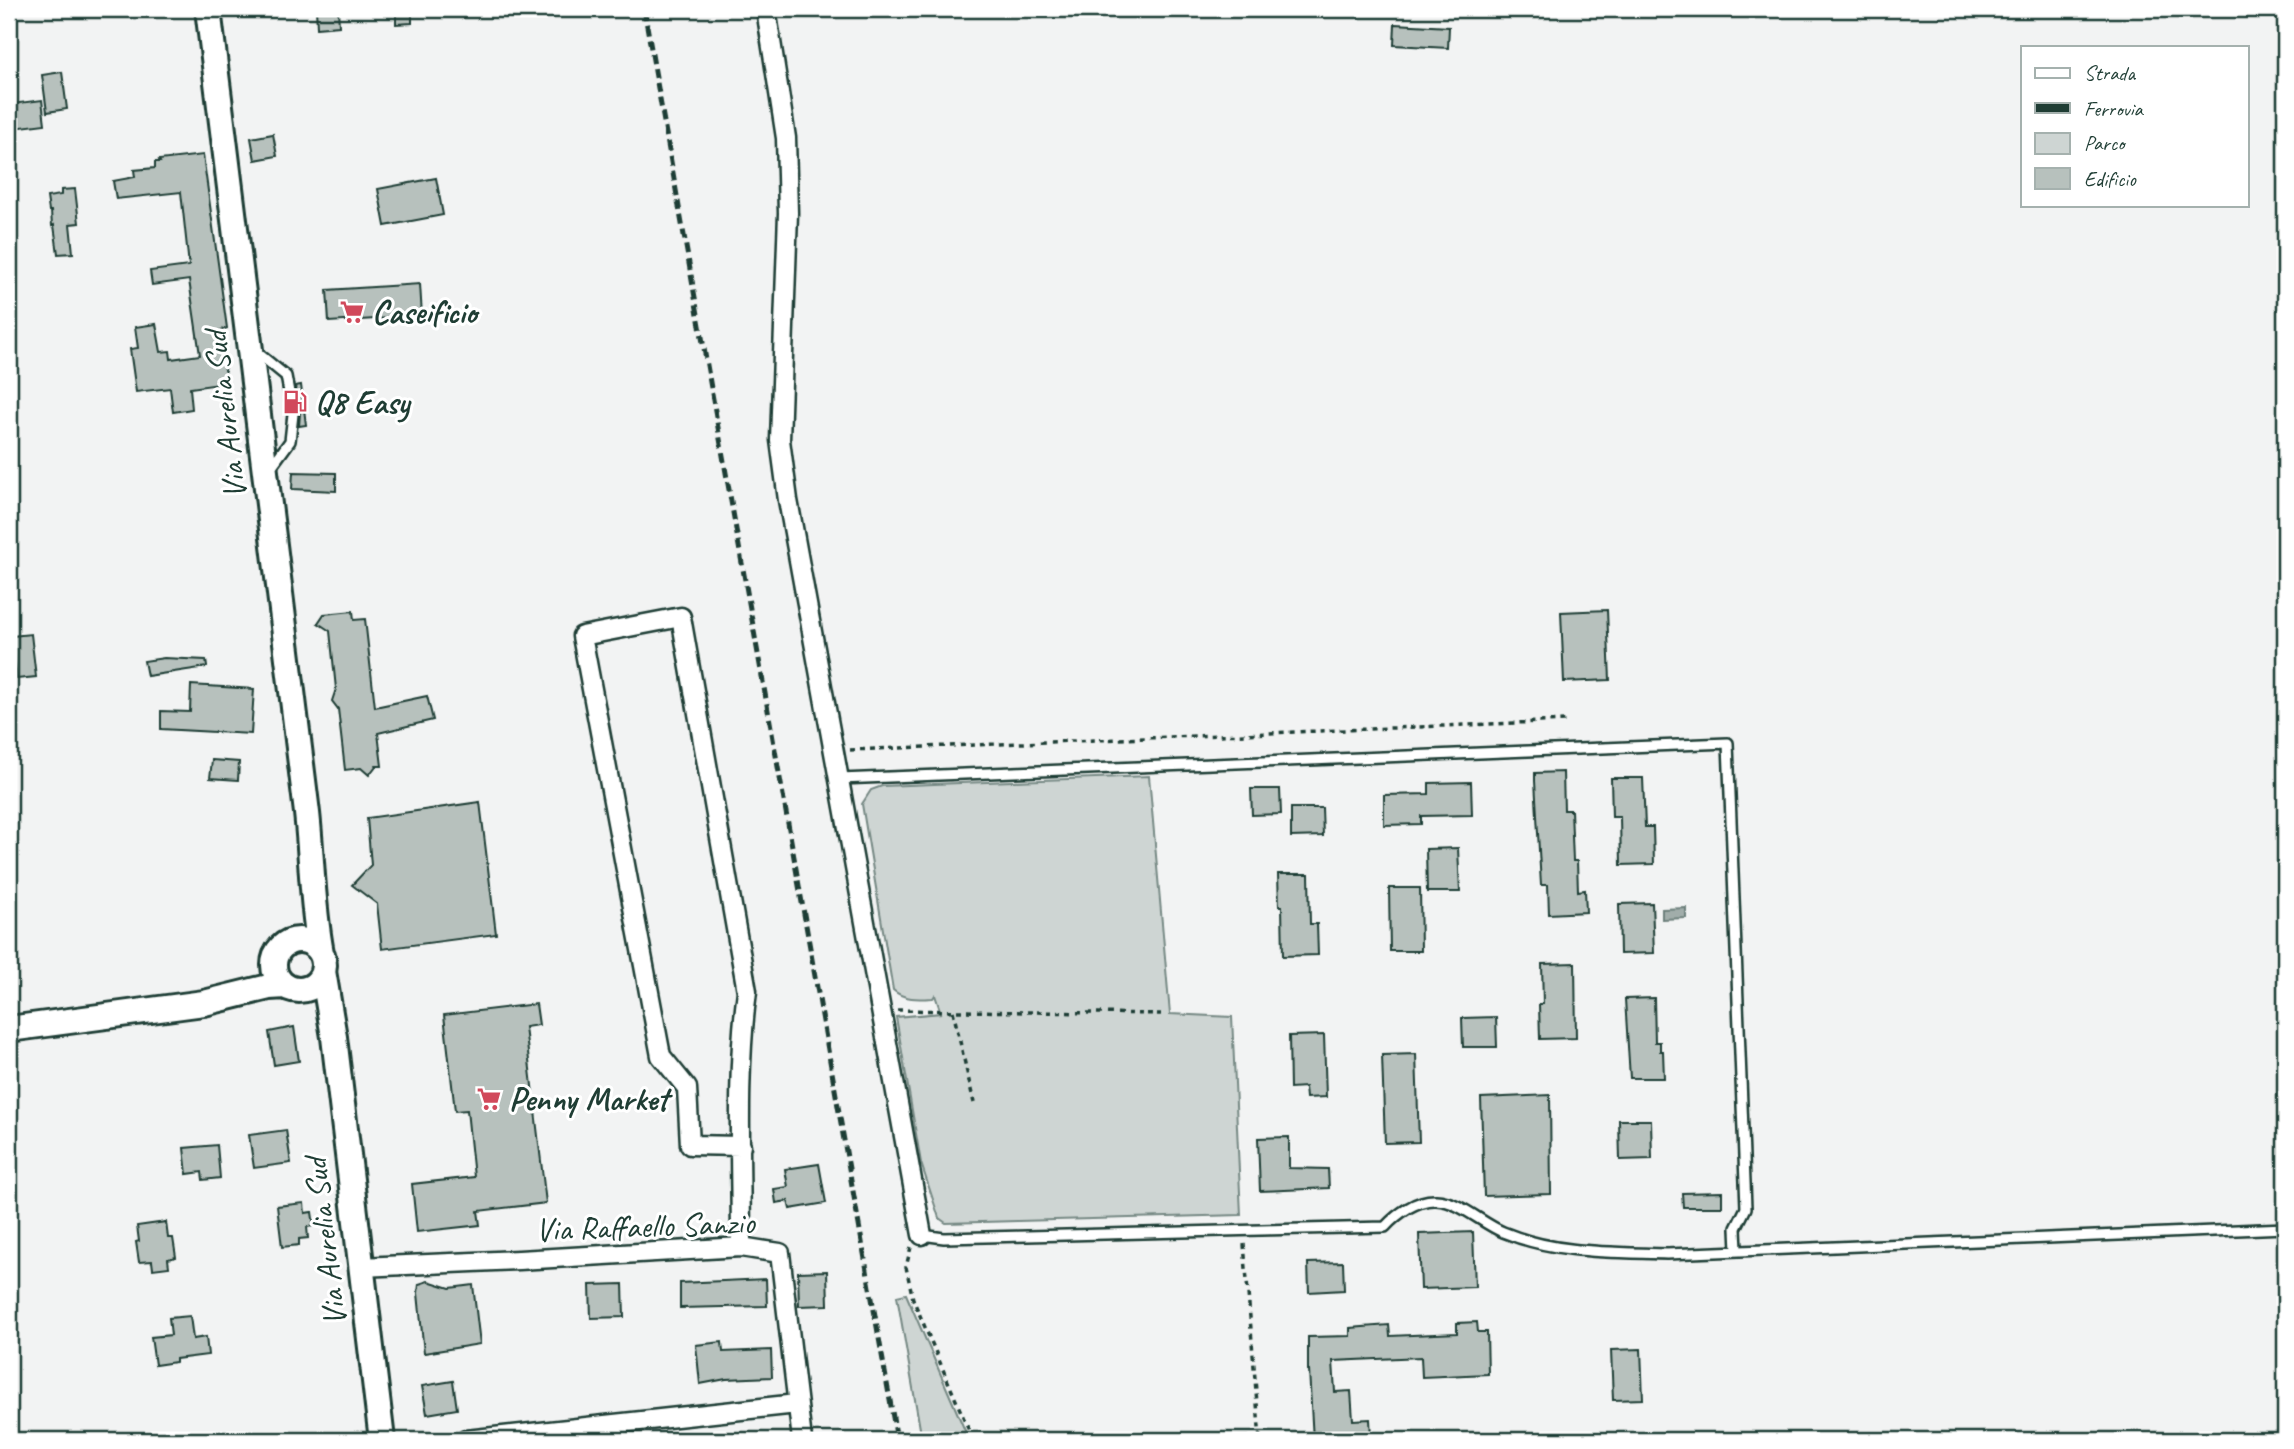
<svg xmlns="http://www.w3.org/2000/svg" width="2294" height="1449" viewBox="0 0 2294 1449" font-family="Caveat,sans-serif">
<style>
.green{fill:#ced5d3;stroke:#768984;stroke-width:2}
.water{fill:#a1adaa;stroke:#6d807b;stroke-width:2}
.building{fill:#b7c1bd;stroke:#1f3d34;stroke-width:2}
.lines{fill:none;stroke-linecap:round;stroke-linejoin:round}
.lane-casing{stroke:#1f3d34;stroke-width:14}
.street-casing{stroke:#1f3d34;stroke-width:23}
.secondary-casing{stroke:#1f3d34;stroke-width:30}
.path{stroke:#1f3d34;stroke-width:3.5;stroke-dasharray:5 5;stroke-linecap:butt}
.lane{stroke:#fff;stroke-width:9}
.street{stroke:#fff;stroke-width:18}
.secondary{stroke:#fff;stroke-width:24}
.rail{stroke:#1f3d34;stroke-width:5;stroke-dasharray:10 5;stroke-linecap:butt}
.labels{text-anchor:middle;dominant-baseline:central;stroke-width:6;stroke-linejoin:round;paint-order:stroke}
.poi-label{font-size:33px;font-weight:bold;fill:#1f3d34;stroke:#fff;text-anchor:start}
.street-label{font-size:33px;fill:#1f3d34;stroke:#fff}
</style>
<rect width="100%" height="100%" fill="#f2f3f3"/>
<filter id="ink" filterUnits="userSpaceOnUse"><feTurbulence type="fractalNoise" baseFrequency=".0143" numOctaves="2"/><feDisplacementMap in="SourceGraphic" scale="14" xChannelSelector="R" yChannelSelector="G"/><feConvolveMatrix kernelMatrix="1 2 1 2 8 2 1 2 1" color-interpolation-filters="sRGB"/></filter>
<g filter="url(#ink)">
<path class="green" d="M1149,776L1170,1014L1232,1017L1241,1215L946,1223L939,1218L921,1163L896,1017L941,1013L935,995L933,998C918,999 904,1000 893,990L862,804L871,790L882,786Z
M906,1294L969,1440H922L897,1296Z
M1248,1436L1249,1440H1127Z"/>
<path class="water" d="M1686,908V918L1662,919V909Z"/>
<path class="building" d="M316,9H338L339,26L317,28Z
M396,9H412V23L396,24Z
M1395,24L1449,27L1448,48L1394,45Z
M62,72L67,109L47,112L42,75Z
M42,100L45,124L14,128L11,104Z
M273,134L277,156L255,160L251,138Z
M203,155L227,328L219,331L227,383L190,388L192,409L173,412L170,388L136,392L130,349L138,348L135,327L156,324L161,352L170,351L171,359L200,355L189,280L152,285L150,271L189,266L181,192L116,199L113,181L135,177L134,170L155,168V162H160L159,160Z
M436,178L443,215L385,226L378,189Z
M75,189L79,223L70,224L73,253L58,254L54,225L52,226L51,211H49L47,197L61,195V190Z
M420,284L422,316L329,322L327,290Z
M301,385L306,425L299,426L300,413L295,386Z
M293,472L336,473V491L292,489Z
M1607,610L1610,680L1564,682L1561,612Z
M353,611L354,620L365,619L375,707L427,696L433,720L378,733L382,766H376L369,775L361,768L345,770L338,709L332,701L336,689L330,631L318,623L324,614Z
M31,634L36,677L17,679L12,636Z
M164,658L206,660L207,667L147,676L144,661Z
M191,685L254,689L251,734L161,729V711L190,712Z
M212,760L239,762L238,780L210,778Z
M1563,772L1564,810H1571L1573,861H1577L1578,891L1585,890L1586,912L1549,914L1548,885H1541L1535,781V773Z
M1611,778H1643L1645,827H1653L1654,864L1621,865L1620,817H1612Z
M1471,782L1472,815L1421,816V824L1384,825V795L1429,794V783Z
M1251,789H1280L1281,814L1252,815Z
M480,802L496,934L382,949L377,904L352,885L371,865L367,818Z
M1291,808H1322L1323,836L1291,837Z
M1458,848L1460,892H1427L1426,849Z
M1278,874H1309L1310,924H1317L1318,955L1283,956L1282,906H1279Z
M1389,888H1420L1421,951H1390Z
M1652,903L1654,953L1620,954L1619,904Z
M1575,963L1576,1038L1540,1039L1539,1004H1543L1542,964Z
M1654,998L1655,1042H1660V1051H1663L1664,1078H1630L1625,999Z
M536,1004L539,1025L525,1027L546,1203L478,1211L480,1225L417,1232L412,1184L474,1177L467,1110L455,1111L444,1015Z
M1496,1017L1497,1047H1463L1462,1018Z
M294,1027L299,1061L274,1065L269,1032Z
M1324,1035L1326,1097L1306,1098L1305,1087L1290,1088L1289,1036Z
M1416,1054L1419,1142L1385,1143L1382,1055Z
M1550,1095L1551,1194L1484,1196L1481,1098Z
M1619,1120H1651L1652,1159L1620,1160Z
M286,1130L291,1163L254,1168L249,1135Z
M1289,1137V1168L1328,1169L1329,1188L1260,1191L1258,1138Z
M217,1145L220,1178L203,1180L202,1172L187,1174L184,1148Z
M819,1164L826,1203L790,1209L788,1201L776,1203L774,1189L788,1187L785,1169Z
M1722,1192V1207H1683L1682,1193Z
M304,1203L305,1213L312,1212L314,1226L307,1227L308,1238L299,1239V1245L282,1247L277,1206Z
M166,1222L168,1238H173L176,1257L168,1259L169,1267L153,1269L152,1261L139,1262L136,1242L139,1241L137,1226Z
M1473,1232L1475,1287L1421,1289L1419,1234Z
M1343,1262L1344,1290L1309,1292L1308,1263Z
M827,1271L828,1305L799,1306L798,1272Z
M766,1279L767,1306L680,1308V1283Z
M428,1281L450,1288L473,1285L480,1344L424,1353L418,1293L419,1284Z
M623,1284L624,1317L591,1318L590,1285Z
M190,1316L193,1339L206,1337L208,1355L176,1359V1362L155,1365L151,1337L171,1335L169,1318Z
M1477,1322L1478,1332H1487L1488,1374L1422,1377L1421,1357L1333,1361L1335,1392L1351,1391L1353,1420L1370,1419L1371,1437L1313,1440L1309,1370H1308V1337L1350,1336V1328L1389,1325L1390,1336L1457,1333V1323Z
M722,1342L723,1352L771,1350L772,1377L726,1379L700,1384L696,1345Z
M1641,1349L1643,1399L1613,1400L1611,1350Z
M453,1381L457,1409L427,1414L422,1386Z"/>
<g class="lines">
<g class="lane-casing">
<path id="lane" d="M254,350L286,376L293,414L290,441L271,467
M840,779L1728,743L1746,1208L1736,1228L1737,1250
M922,1235L944,1238L1385,1227C1397,1214 1417,1199 1436,1200C1460,1201 1481,1223 1503,1232C1556,1254 1611,1252 1667,1254L2285,1228"/>
</g>
<g class="street-casing">
<path id="street" d="M766,9L786,138L788,213L780,440L788,500L922,1235
M741,1247C741,1162 736,1075 747,991L681,617L582,636L661,1056L687,1088L690,1145L741,1146
M361,1267L519,1260L741,1247L780,1253L802,1440
M466,1440L797,1404"/>
</g>
<g class="secondary-casing">
<path id="secondary" d="M208,9L307,813C312,859 312,906 321,953
M274 965a25 25 0 1 1 50 0a25 25 0 1 1-50 0Z
M323,971L334,1037L382,1440
M9,1029L204,1003L269,987L286,986"/>
</g>
<path class="path" d="M850,750L1565,721
M897,1010L1161,1014
M953,1011L974,1103
M1244,1244L1260,1440
M911,1247L906,1267L913,1299L973,1440"/>
<use href="#lane" class="lane"/>
<use href="#street" class="street"/>
<use href="#secondary" class="secondary"/>
<path class="rail" d="M644,9L897,1440"/>
</g>
</g>
<defs>
<g id="supermarket-bare" transform="scale(1.89)"><path d="M-6-5.5h2.5l.6 2H6L4.5 2H-2.5L-4.4-4H-6ZM-1.5 3.2a1.3 1.3 0 1 0 .1 0ZM3 3.2a1.3 1.3 0 1 0 .1 0Z" fill="#d1495b" stroke="#fff" stroke-width="2.5" paint-order="stroke"/></g>
<g id="fuel-bare" transform="scale(1.89)"><path d="M-5.5-6h7V0h2V4h1.3V-2.5L3-4.5l.8-.8L6-3V5H2.5V1h-1V6h-7ZM-4.2-4.7v3.2H.2V-4.7Z" fill="#d1495b" stroke="#fff" stroke-width="2.5" paint-order="stroke"/></g>
</defs>
<g fill-rule="evenodd">
<use href="#supermarket-bare" x="352" y="312"/>
<use href="#fuel-bare" x="295" y="402"/>
<use href="#supermarket-bare" x="489" y="1099"/>
</g>
<g class="labels">
<g class="poi-label">
<text x="372" y="312">Caseificio</text>
<text x="315" y="402">Q8 Easy</text>
<text x="509" y="1099">Penny Market</text>
</g>
<g class="street-label">
<text transform="translate(225 415) rotate(-97)">Via Aurelia Sud</text>
<text transform="translate(645 1226) rotate(-2)">Via Raffaello Sanzio</text>
<text transform="translate(325 1242) rotate(-97)">Via Aurelia Sud</text>
</g>
</g>
<rect width="2294" height="1449" fill="none" stroke="#fff" stroke-width="35"/>
<rect x="18" y="18" width="2259" height="1414" fill="none" stroke="#1f3d34" stroke-width="2.5" filter="url(#ink)"/>
<rect x="2021" y="46" width="228" height="161" fill="#ffffff" stroke="#a5b1ae" stroke-width="2"/>
<rect x="2035" y="68" width="35" height="10" fill="#ffffff" stroke="#a5b1ae" stroke-width="2"/>
<text x="2084" y="80" font-size="21" fill="#1f3d34">Strada</text>
<rect x="2035" y="103" width="35" height="10" fill="#1f3d34" stroke="#a5b1ae" stroke-width="2"/>
<text x="2084" y="116" font-size="21" fill="#1f3d34">Ferrovia</text>
<rect x="2035" y="133" width="35" height="21" fill="#ced5d3" stroke="#a5b1ae" stroke-width="2"/>
<text x="2084" y="150" font-size="21" fill="#1f3d34">Parco</text>
<rect x="2035" y="168" width="35" height="21" fill="#b7c1bd" stroke="#a5b1ae" stroke-width="2"/>
<text x="2084" y="186" font-size="21" fill="#1f3d34">Edificio</text>
</svg>
